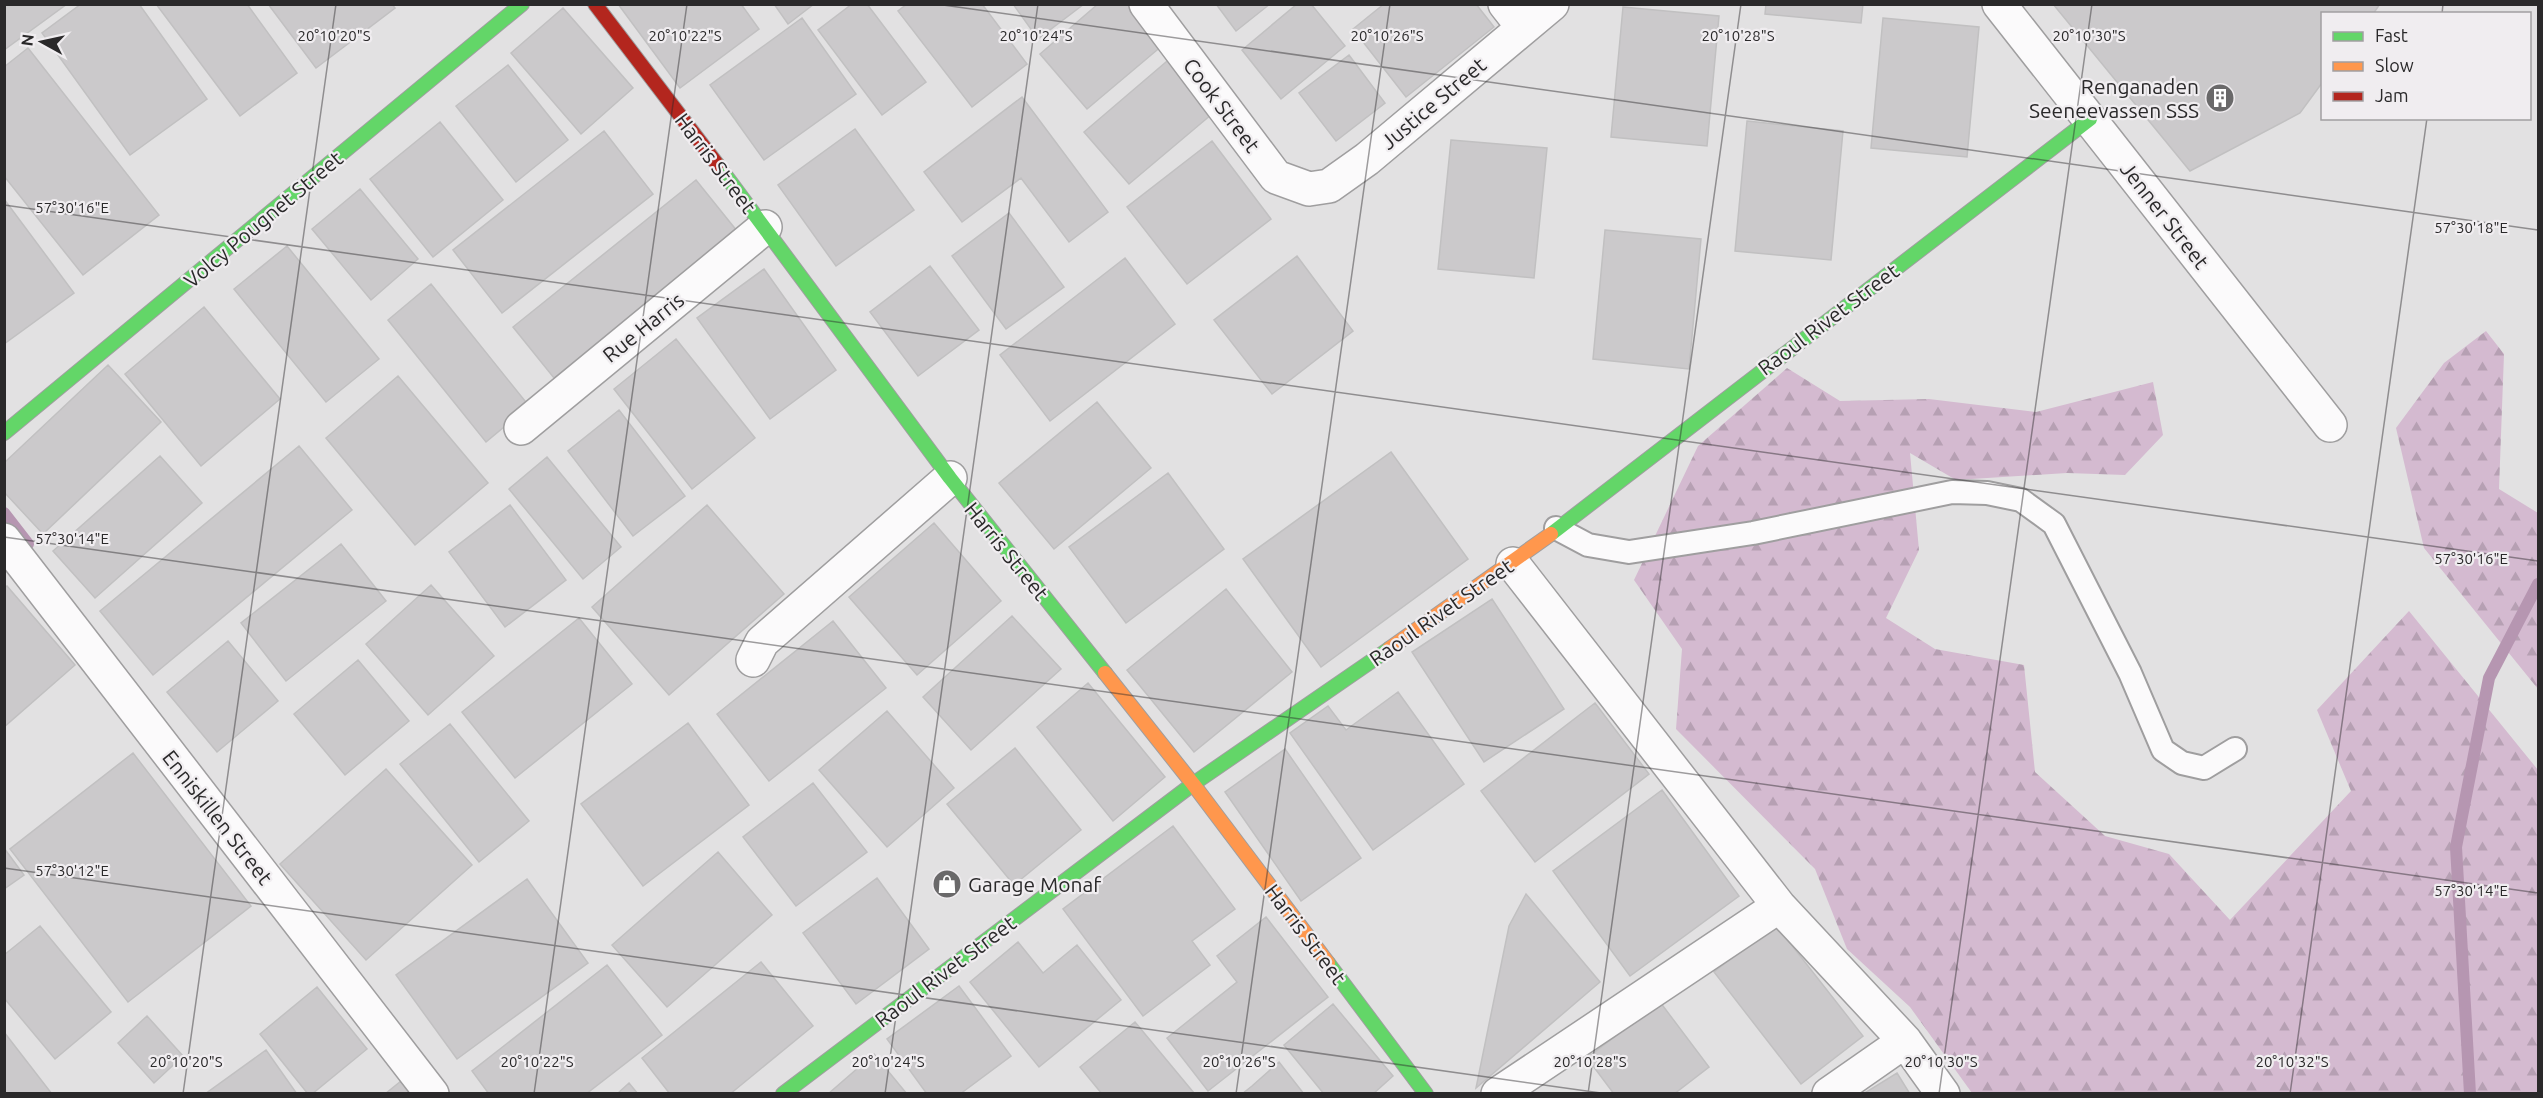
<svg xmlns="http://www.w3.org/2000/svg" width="2543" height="1098" viewBox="0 0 2543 1098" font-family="Ubuntu,sans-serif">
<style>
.forest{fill:url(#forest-firs)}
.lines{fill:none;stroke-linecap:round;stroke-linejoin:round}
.stream{stroke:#b696b1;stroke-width:12}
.building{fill:#cbc9cb;stroke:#c1c0c1;stroke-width:1.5}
.lane-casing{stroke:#9f9e9f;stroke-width:26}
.street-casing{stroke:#9f9e9f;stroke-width:36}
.fast-casing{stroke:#9f9e9f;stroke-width:16}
.slow-casing{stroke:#9f9e9f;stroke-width:16}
.jam-casing{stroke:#9f9e9f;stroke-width:16}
.lane{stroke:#fbfafb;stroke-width:22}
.street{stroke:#fbfafb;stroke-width:33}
.fast{stroke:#63d668;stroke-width:14}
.slow{stroke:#ff974d;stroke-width:14}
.jam{stroke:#b3261e;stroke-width:14}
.ticks{fill:none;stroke:#2a292a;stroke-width:1.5;stroke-opacity:0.45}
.labels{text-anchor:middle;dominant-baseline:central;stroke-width:4.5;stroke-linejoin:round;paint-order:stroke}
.poi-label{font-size:21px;fill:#2a292a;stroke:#f0edf0;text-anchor:end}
.street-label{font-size:21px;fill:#2a292a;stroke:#f0edf0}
.ticks-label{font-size:15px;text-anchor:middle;fill:#2a292a;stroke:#f0edf0;stroke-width:4.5;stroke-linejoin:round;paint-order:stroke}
</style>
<defs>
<pattern id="forest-firs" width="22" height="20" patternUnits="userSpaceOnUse" patternTransform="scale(1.5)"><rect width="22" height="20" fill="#d4bad0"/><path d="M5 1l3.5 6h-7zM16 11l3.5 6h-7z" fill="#b6a0b3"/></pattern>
</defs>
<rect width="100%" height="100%" fill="#e2e1e2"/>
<path class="forest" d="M2486,331L2504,354L2499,489L2538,513V689L2424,548L2396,428L2444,363Z
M1787,368L1840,401L1929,399L2036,412L2153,382L2163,435L2125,475L2067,473L1956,480L1910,453L1919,550L1886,618L1935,649L2024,665L2035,772L2105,836L2169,854L2230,920L2351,791L2317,710L2409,611L2538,770V1093H1972L1910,1007L1847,949L1815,869L1676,729L1682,649L1634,580L1698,446Z"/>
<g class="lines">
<path class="stream" d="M4,513L28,544
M2470,1094L2456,847L2489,678L2538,584"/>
</g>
<path class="building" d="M4,4H67L4,50Z
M81,4H139L207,99L130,155L42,33Z
M156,4H247L297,73L240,116Z
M268,4H392L395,8L316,68Z
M618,4H741L759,29L680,88Z
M774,4H814L788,24Z
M852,4H867L926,82L882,115L818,30Z
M907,4H982L1027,64L972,107L898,11Z
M1013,4H1084L1038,39Z
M1098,4H1129L1163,45L1087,109L1040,54Z
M1216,4H1270L1236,31Z
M1297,4H1311L1345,46L1281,99L1242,50Z
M1384,4H1476L1494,27L1406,97L1353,29Z
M1766,4H1863L1861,23L1765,14Z
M2053,4H2380L2373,14H2322V83L2300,113L2190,171Z
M1623,7L1719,16L1707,146L1611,137Z
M563,8L633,88L581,134L511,53Z
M802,18L856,94L764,160L710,85Z
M1883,18L1979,27L1967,157L1871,148Z
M28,48L159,215L83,275L4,176V67Z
M1349,55L1385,103L1336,141L1299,93Z
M1173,56L1218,109L1129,184L1084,132Z
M508,65L568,140L516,182L456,106Z
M1022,97L1108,212L1069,242L1021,178L962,222L924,172Z
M1747,121L1843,131L1831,260L1735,251Z
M440,122L503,200L433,257L370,179Z
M855,129L914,210L836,266L778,185Z
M604,131L653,194L502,313L453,250Z
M1451,140L1547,148L1534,278L1438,269Z
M1212,141L1271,219L1187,284L1127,207Z
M696,180L737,231L554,378L513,327Z
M360,189L418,259L371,300L312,229Z
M4,199L74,293L4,344Z
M1009,213L1064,287L1006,329L952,256Z
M1605,230L1701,239L1689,369L1593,359Z
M287,246L379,359L326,402L234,289Z
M1297,256L1353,331L1272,394L1214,320Z
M1125,258L1175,324L1050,421L1000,355Z
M930,266L979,330L918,376L870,312Z
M764,269L836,370L770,419L697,318Z
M431,284L529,406L486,442L388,320Z
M204,307L280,399L201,466L125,374Z
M676,339L755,438L692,489L614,389Z
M108,365L161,422L43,534L4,492V463Z
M398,376L488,483L415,545L326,438Z
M1097,402L1151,468L1054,549L999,483Z
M619,410L685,496L633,536L568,451Z
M299,446L352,510L153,675L100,611Z
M1391,452L1468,559L1321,667L1243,559Z
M160,456L202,503L95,598L53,551Z
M547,457L621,547L583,579L509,489Z
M1168,473L1224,549L1126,623L1069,547Z
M510,505L566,580L505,627L449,552Z
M707,505L784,594L669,695L592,607Z
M934,523L1001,601L917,675L849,597Z
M341,544L386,601L286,681L241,623Z
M431,585L494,656L428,715L366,644Z
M7,586L75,665L4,727V588Z
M1226,589L1292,672L1194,752L1127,670Z
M1492,599L1564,709L1484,762L1412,652Z
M1012,616L1061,669L971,750L923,697Z
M579,618L632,684L515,778L462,712Z
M833,621L886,688L769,781L717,714Z
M228,641L278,701L217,752L167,692Z
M358,660L409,721L345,775L294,714Z
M1088,683L1165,777L1113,821L1037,727Z
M1398,692L1464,784L1373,850L1290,733L1328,706L1346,730Z
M1595,703L1649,774L1535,862L1481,791Z
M887,711L954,788L887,847L819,770Z
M688,723L749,805L643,886L581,804Z
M450,724L529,821L479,862L400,764Z
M1015,748L1081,830L1014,885L947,804Z
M1285,749L1361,858L1301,901L1225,792Z
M133,753L251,906L128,1002L10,849Z
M386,769L472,865L366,960L280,864Z
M813,783L867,852L796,906L743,837Z
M1662,790L1739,896L1630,976L1553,871Z
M1173,826L1235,909L1192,941L1210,965L1143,1016L1063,909Z
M4,848L24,875L4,889Z
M718,852L772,915L667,1007L612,945Z
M877,878L929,949L856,1004L803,933Z
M527,879L588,963L457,1059L396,975Z
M1526,894L1600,982L1476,1088L1509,926Z
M1266,917L1328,997L1208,1091L1167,1038L1237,982L1217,956Z
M1775,924L1863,1036L1801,1084L1714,972Z
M40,926L111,1012L55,1059L4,998V955Z
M1018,942L1043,973L1077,945L1121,1000L1039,1067L970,982Z
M761,962L813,1026L730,1094H670L642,1058Z
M607,965L662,1035L586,1094H489L472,1071Z
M959,986L1011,1056L960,1094H927L887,1039Z
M317,987L367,1049L312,1094H308L260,1034Z
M1660,1002L1709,1067L1674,1094H1614L1587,1058Z
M1333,1004L1393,1076L1373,1094H1324L1284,1045Z
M147,1016L183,1056L154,1083L118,1043Z
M1135,1022L1194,1093L1193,1094H1102L1080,1067Z
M4,1032L52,1094H4Z
M266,1050L297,1094H205Z
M874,1054L907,1094H828Z
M1279,1062L1304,1094H1242L1252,1086Z
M1897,1073L1910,1094H1863Z
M401,1081L411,1094H385Z
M629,1083L638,1094H617Z"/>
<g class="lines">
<g class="lane-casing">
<path id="lane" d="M1556,528L1588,545L1629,552L1753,533L1952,492L1987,493L2021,500L2054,524L2130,673L2163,750L2182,763L2204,768L2235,749"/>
</g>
<g class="street-casing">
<path id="street" d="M1146,4L1276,177L1309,189L1329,186L1367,159L1552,4
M1505,4L1523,27
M1999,4L2330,425
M521,428L765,227
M4,540L432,1094
M1513,564L1779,906L1905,1041L1943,1094
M753,660L762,642L950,478
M1498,1094L1779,906
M1829,1094L1905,1041"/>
</g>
<g class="fast-casing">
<path id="fast" d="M717,164L950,478L1105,673
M4,433L522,4
M1551,534L2090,119
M1328,963L1426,1094
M783,1094L1193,784L1389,649"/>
</g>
<g class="slow-casing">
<path id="slow" d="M1389,649L1551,534
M1105,673L1193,784L1328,963"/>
</g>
<g class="jam-casing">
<path id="jam" d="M595,4L717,164"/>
</g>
<use href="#lane" class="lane"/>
<use href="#street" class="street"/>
<use href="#fast" class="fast"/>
<use href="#slow" class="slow"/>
<use href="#jam" class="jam"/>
</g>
<path class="ticks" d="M936,4L2538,230M2442,14L2443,4M4,205L2538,561M4,537L2538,893M4,868L1608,1094M183,1094L336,4M534,1094L687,4M885,1094L1038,4M1236,1094L1390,4M1588,1094L1741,4M1939,1094L2092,4M2290,1094L2427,118"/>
<defs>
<g id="building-disc" transform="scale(1.5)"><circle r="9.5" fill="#6a696a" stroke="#f0edf0"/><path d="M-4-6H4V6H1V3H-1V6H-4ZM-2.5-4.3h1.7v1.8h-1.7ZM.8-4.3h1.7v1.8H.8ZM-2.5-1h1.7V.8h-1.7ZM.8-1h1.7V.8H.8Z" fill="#fff"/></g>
<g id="shop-disc" transform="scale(1.5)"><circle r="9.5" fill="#6a696a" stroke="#f0edf0"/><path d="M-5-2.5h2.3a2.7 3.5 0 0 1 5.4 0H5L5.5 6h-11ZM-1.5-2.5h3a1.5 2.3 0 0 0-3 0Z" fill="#fff"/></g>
</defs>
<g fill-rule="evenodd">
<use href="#building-disc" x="2220" y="98"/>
<use href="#shop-disc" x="947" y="884"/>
</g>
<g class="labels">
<g class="poi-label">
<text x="2199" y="86">Renganaden<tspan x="2199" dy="24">Seeneevassen SSS</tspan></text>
<text x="968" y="884" text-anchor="start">Garage Monaf</text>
</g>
<g class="street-label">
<text transform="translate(1433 103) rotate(-40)">Justice Street</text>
<text transform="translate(1222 105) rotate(53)">Cook Street</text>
<text transform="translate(716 163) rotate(53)">Harris Street</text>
<text transform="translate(2165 215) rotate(52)">Jenner Street</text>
<text transform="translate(263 219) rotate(-40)">Volcy Pougnet Street</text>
<text transform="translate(1828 319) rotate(-37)">Raoul Rivet Street</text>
<text transform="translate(643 327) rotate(-39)">Rue Harris</text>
<text transform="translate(1007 551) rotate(51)">Harris Street</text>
<text transform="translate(1441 612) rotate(-35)">Raoul Rivet Street</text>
<text transform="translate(218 817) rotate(52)">Enniskillen Street</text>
<text transform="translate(1306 934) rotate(53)">Harris Street</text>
<text transform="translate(945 971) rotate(-37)">Raoul Rivet Street</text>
</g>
</g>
<g class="ticks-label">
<text x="334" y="41">20°10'20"S</text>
<text x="685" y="41">20°10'22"S</text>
<text x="1036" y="41">20°10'24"S</text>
<text x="1387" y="41">20°10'26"S</text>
<text x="1738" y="41">20°10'28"S</text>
<text x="2089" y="41">20°10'30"S</text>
<text x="72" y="213">57°30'16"E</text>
<text x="2471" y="233">57°30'18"E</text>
<text x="72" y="544">57°30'14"E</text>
<text x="2471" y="564">57°30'16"E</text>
<text x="72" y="876">57°30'12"E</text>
<text x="2471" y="896">57°30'14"E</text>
<text x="186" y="1067">20°10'20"S</text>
<text x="537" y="1067">20°10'22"S</text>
<text x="888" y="1067">20°10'24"S</text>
<text x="1239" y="1067">20°10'26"S</text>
<text x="1590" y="1067">20°10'28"S</text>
<text x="1941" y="1067">20°10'30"S</text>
<text x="2292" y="1067">20°10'32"S</text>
</g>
<rect width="2543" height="1098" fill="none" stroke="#2a292a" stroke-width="12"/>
<rect x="2321" y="12" width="210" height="108" fill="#f0edf0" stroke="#a19fa1" stroke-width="1.5"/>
<rect x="2333" y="32" width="30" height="9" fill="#63d668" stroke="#a19fa1" stroke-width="1.5"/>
<text x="2375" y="42" font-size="18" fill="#2a292a">Fast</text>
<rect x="2333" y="62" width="30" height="9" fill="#ff974d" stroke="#a19fa1" stroke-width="1.5"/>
<text x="2375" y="72" font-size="18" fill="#2a292a">Slow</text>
<rect x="2333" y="92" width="30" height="9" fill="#b3261e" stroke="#a19fa1" stroke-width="1.5"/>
<text x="2375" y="102" font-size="18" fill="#2a292a">Jam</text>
<g transform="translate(42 42) rotate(278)" stroke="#f0edf0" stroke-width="4.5" paint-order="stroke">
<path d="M0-4.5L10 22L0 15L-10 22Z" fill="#2a292a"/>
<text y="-9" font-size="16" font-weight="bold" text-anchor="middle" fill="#2a292a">N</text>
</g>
</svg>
